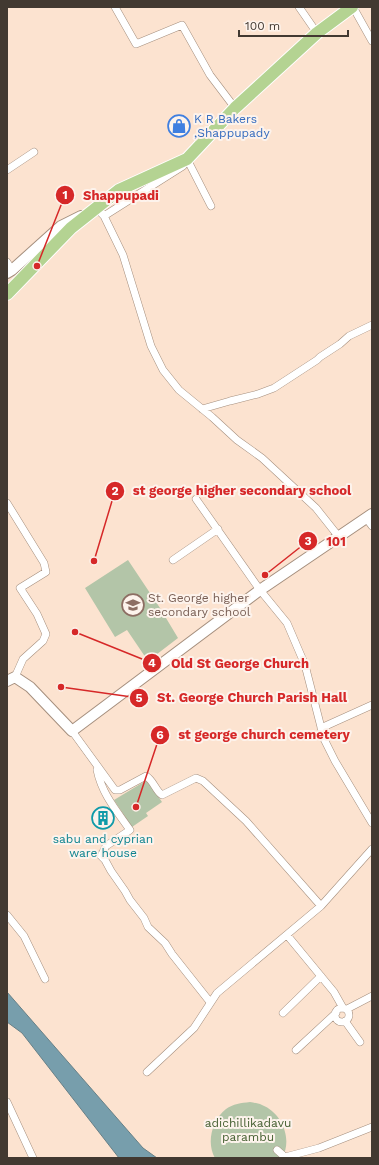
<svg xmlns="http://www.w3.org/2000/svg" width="379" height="1165" viewBox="0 0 379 1165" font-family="'Work Sans',sans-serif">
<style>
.green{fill:#b3c5a8}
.water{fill:#779eac;stroke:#678087}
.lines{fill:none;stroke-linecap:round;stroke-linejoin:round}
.minor-casing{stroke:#a58f7e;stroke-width:8}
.secondary-casing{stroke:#a58f7e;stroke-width:12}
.trunk-casing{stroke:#fff;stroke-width:14}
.minor{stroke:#fff;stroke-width:7}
.secondary{stroke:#fff;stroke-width:10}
.trunk{stroke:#b4d392;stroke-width:12}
.labels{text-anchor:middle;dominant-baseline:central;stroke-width:4;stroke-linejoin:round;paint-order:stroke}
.shop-label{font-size:12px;fill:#366cbe;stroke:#fdf3ec;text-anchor:start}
.education-label{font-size:12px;fill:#785e54;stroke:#fdf3ec;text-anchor:start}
.culture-label{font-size:12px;fill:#0d838f;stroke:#fdf3ec}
.park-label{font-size:12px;fill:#466032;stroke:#fdf3ec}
.leader{fill:none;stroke:#d62828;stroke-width:1.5}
.callout-dot{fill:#d62828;stroke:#fdf3ec;stroke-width:1.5}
.mark-label{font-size:12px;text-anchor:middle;font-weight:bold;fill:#fff}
.callout-label{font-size:13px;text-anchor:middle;font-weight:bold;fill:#d62828;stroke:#fdf3ec;stroke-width:4;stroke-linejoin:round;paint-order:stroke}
</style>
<rect width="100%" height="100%" fill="#fce3d0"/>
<path class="green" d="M128,560L160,608L178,638L148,661L127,630L115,637L85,588Z
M147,780L162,802L146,813L148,816L132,827L114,800Z
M250,1102C254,1103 258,1103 262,1105C282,1113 293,1139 282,1158H215C206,1143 212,1120 226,1109C233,1104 241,1103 250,1102Z"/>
<path class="water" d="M7,992L143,1148L157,1158H119L22,1033L7,1022Z"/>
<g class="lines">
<g class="minor-casing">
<path id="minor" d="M115,7L136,44L182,25L210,75L235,108
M299,7L317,33
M353,7L372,41
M187,159L211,206
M7,170L34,152
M96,208L104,216L123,255L151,346L163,370L179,390L212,417L237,440L262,458L316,508L339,537
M104,216L183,166
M7,262L12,270
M202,409L230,401L258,394L274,388L317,360L320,357L340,344L349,336L372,325
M196,499L260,590L287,623L305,665L324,739L335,761L372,823
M7,503L44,563L46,572L20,588L37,614L46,634L43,641L23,659L15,677
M366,518L372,526
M173,560L218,529
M321,728L372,705
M72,731L115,790H120L146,776C154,781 155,790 162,795L196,778L203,781L246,821L321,906
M97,770C102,794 116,810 130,830L106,846L101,856L105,860L111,871L125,891L130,900L144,918L148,927L165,943L172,954L210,1002
M7,915L24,936L45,979
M287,935L334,992L343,1008
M335 1015a7 7 0 1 1 14 0a7 7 0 1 1-14 0Z
M347,1009L372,996
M283,1013L321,976
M345,1021L360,1042
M296,1050L336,1013
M147,1072L194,1028L217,993L321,906L372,849
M7,1102L33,1158
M277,1150L285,1157L319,1148L372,1127"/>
</g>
<g class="secondary-casing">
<path id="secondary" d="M7,273L12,270L61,226L81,216
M7,681L15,677L30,687L72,731L260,590L372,514"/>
</g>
<g class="trunk-casing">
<path id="trunk" d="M7,294L71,228L119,190L187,159L235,108L317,33L352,7"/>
</g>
<use href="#minor" class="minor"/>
<use href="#secondary" class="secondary"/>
<use href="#trunk" class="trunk"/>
</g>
<defs>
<g id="shop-ring" transform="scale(1.15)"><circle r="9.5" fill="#fdf3ec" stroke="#3f7fe0" stroke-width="1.5"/><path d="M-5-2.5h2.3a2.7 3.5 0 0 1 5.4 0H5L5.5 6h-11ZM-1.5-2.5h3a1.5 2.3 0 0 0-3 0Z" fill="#3f7fe0"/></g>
<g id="school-ring" transform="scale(1.15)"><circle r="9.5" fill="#fdf3ec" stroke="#8d6e63" stroke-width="1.5"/><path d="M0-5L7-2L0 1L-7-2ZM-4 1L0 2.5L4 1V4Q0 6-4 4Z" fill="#8d6e63"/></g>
<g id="building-ring" transform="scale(1.15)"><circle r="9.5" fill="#fdf3ec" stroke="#0f9aa8" stroke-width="1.5"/><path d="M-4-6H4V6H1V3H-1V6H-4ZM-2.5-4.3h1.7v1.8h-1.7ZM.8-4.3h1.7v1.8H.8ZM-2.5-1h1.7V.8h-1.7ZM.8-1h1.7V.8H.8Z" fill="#0f9aa8"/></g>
</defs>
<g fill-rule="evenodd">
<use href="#shop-ring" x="179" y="126"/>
<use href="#school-ring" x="133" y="605"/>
<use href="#building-ring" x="103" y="818"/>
</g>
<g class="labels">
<g class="shop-label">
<text x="194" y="119">K R Bakers<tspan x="194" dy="14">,Shappupady</tspan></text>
</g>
<g class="education-label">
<text x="148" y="598">St. George higher<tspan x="148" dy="14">secondary school</tspan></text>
</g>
<g class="culture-label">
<text x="103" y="839">sabu and cyprian<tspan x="103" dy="14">ware house</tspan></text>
</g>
<g class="park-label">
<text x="248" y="1123">adichillikadavu<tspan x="248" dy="14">parambu</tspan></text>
</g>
</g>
<path class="leader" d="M37 266L65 195M94 561L115 491M265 575L308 541M75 632L152 663M61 687L139 698M136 807L160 735"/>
<g class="callout-dot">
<circle cx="37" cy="266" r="4"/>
<circle cx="94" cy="561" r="4"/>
<circle cx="265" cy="575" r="4"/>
<circle cx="75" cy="632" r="4"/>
<circle cx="61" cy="687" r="4"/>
<circle cx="136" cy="807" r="4"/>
<circle cx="65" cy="195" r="10"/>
<circle cx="115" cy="491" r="10"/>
<circle cx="308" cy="541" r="10"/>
<circle cx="152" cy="663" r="10"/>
<circle cx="139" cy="698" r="10"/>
<circle cx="160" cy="735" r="10"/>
</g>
<g class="mark-label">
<text x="65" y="199">1</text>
<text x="115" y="495">2</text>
<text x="308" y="545">3</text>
<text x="152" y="667">4</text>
<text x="139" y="702">5</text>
<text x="160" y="739">6</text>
</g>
<g class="callout-label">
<text x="121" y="200">Shappupadi</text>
<text x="242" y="495">st george higher secondary school</text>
<text x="336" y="546">101</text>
<text x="240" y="668">Old St George Church</text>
<text x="252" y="702">St. George Church Parish Hall</text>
<text x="264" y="739">st george church cemetery</text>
</g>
<rect width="379" height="1165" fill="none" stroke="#423931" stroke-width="16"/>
<path d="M239 30v6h109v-6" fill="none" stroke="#423931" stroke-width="2"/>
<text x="245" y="30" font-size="12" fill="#423931" stroke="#fdf3ec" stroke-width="3" paint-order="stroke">100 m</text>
</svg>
